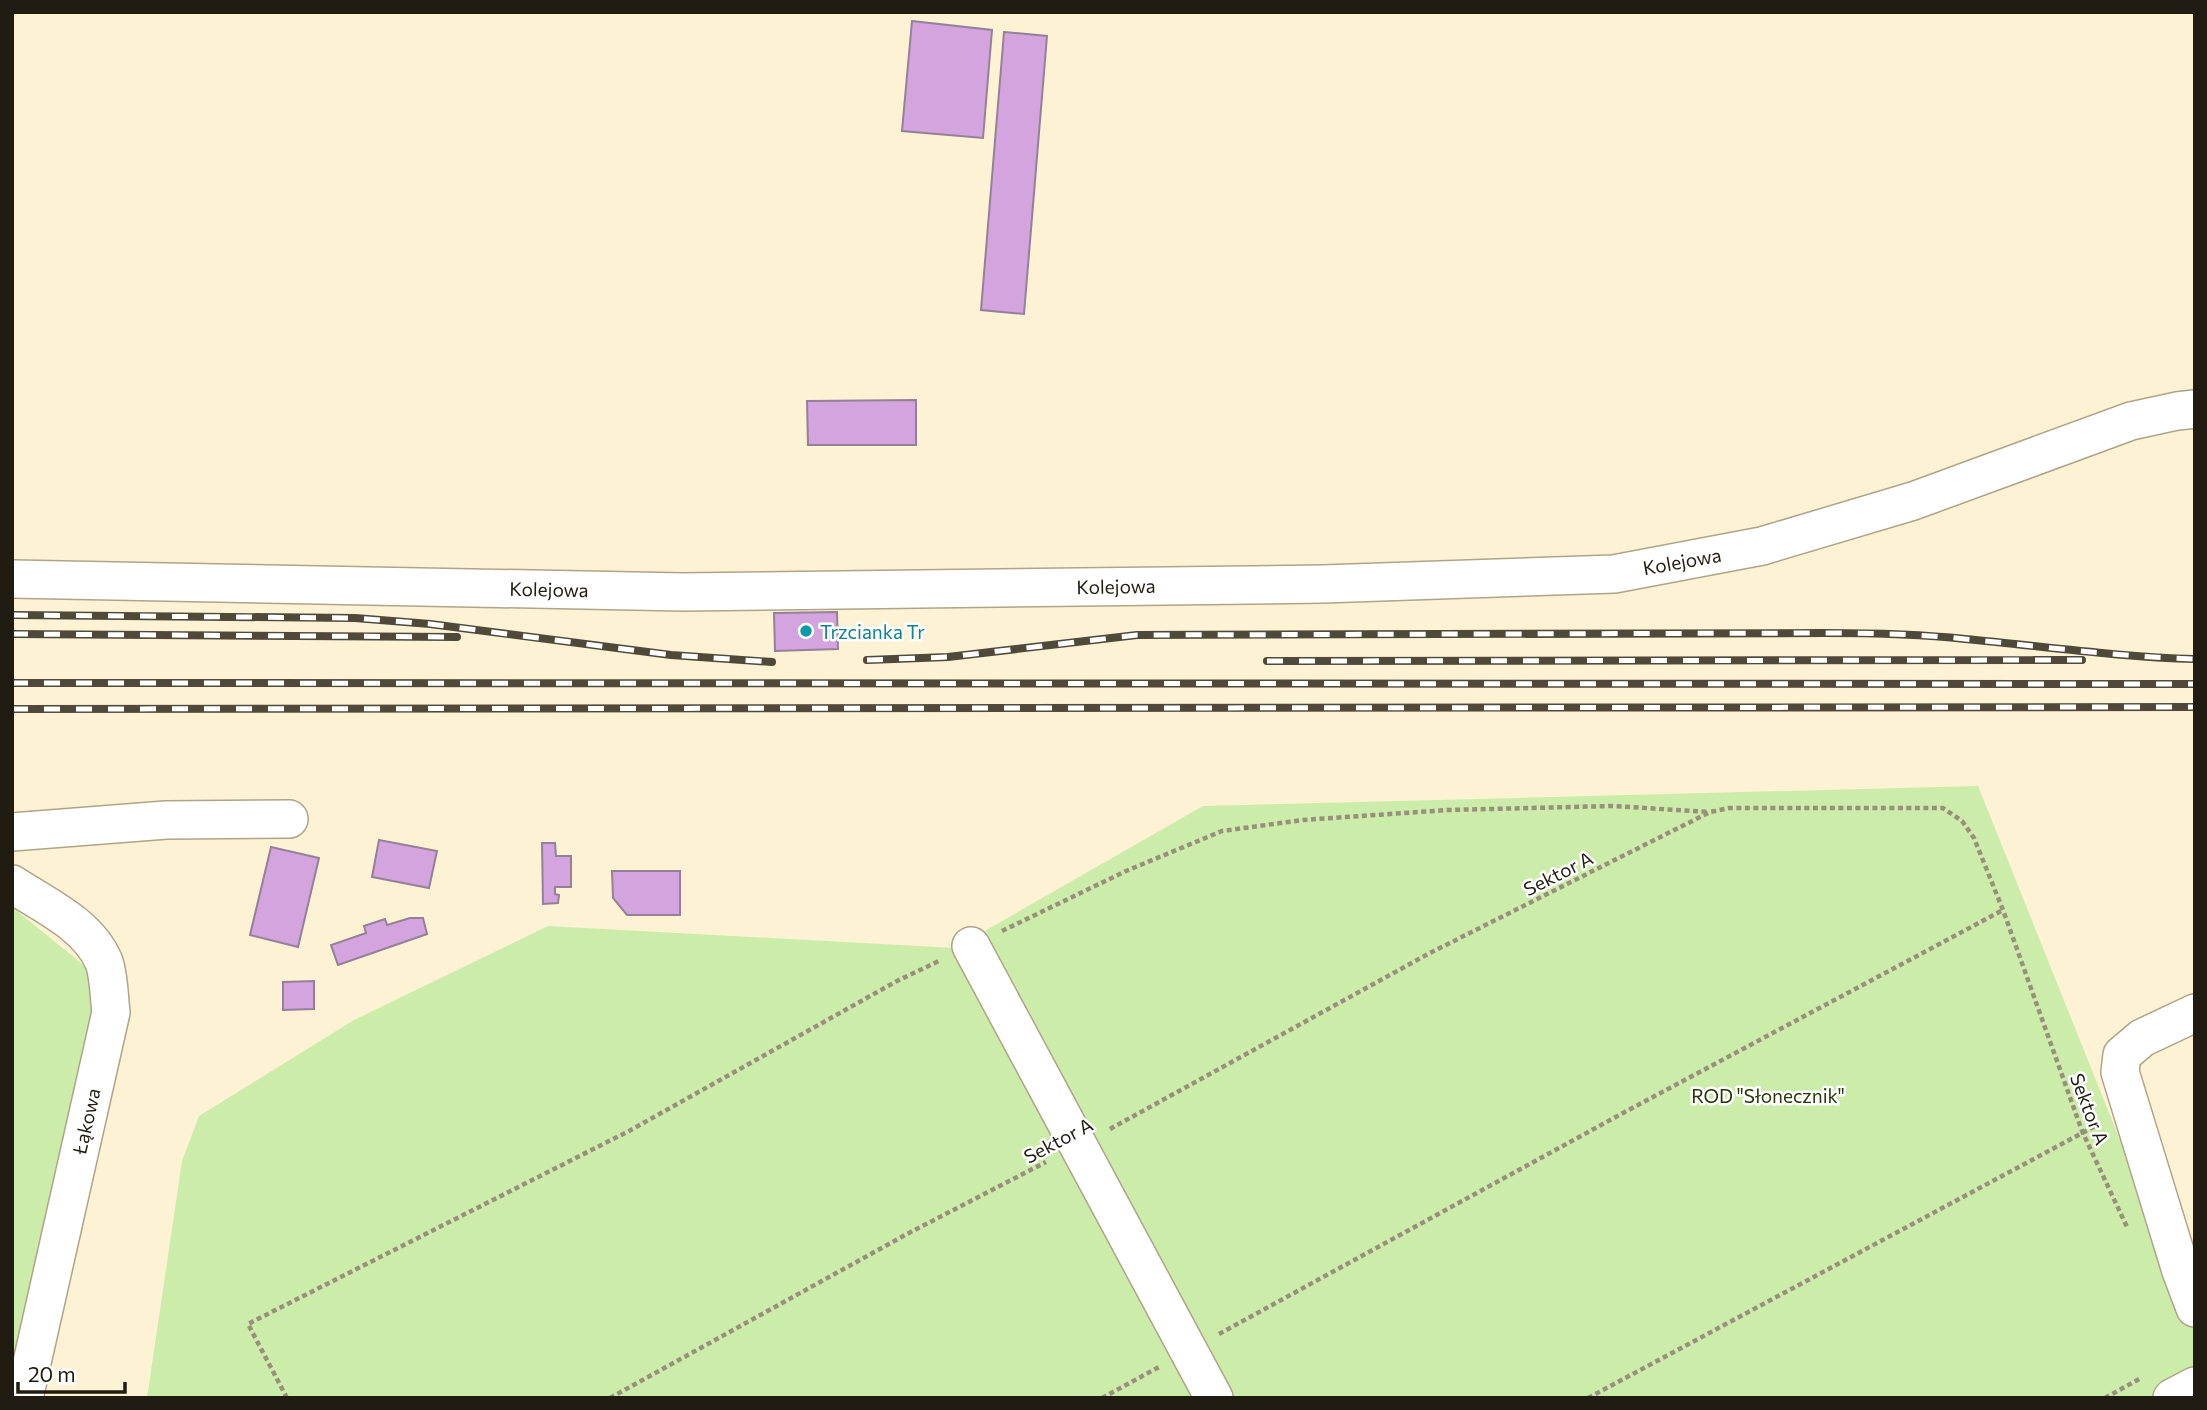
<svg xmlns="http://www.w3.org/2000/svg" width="2207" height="1410" viewBox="0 0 2207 1410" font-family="Commissioner,sans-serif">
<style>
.green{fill:#ccecaa}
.building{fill:#d3a4de;stroke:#948098;stroke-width:2}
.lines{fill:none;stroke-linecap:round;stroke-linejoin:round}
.minor-casing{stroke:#afa488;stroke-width:40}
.path{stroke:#98907b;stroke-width:4.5;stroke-dasharray:5 3.5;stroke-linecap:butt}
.minor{stroke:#fff;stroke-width:37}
.rail-casing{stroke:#4f493a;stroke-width:8}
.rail{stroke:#fff;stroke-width:5;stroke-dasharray:16;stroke-linecap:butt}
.culture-dot{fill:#0f9aa8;stroke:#fff;stroke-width:2.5}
.labels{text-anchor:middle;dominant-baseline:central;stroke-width:5;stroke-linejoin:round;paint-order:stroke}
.street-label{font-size:19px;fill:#201c11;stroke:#fff}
.culture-label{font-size:19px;fill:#0d838f;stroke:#fff;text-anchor:start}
.park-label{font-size:19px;fill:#253807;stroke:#fff}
</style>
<rect width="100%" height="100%" fill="#fdf2d3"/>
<path class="green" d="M1978,786L2195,1327V1398H147L182,1161L199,1116L354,1020L548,926L955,948L1203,806Z
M12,907L86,967L100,1028L12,1398Z"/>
<path class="building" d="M912,21L992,30L983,138L902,131Z
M1004,32L1047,36L1024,314L981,310Z
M916,400V445H808L807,401Z
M837,612L838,649L775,651L774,613Z
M379,840L437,851L429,888L372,877Z
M542,843H555L556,856H571V887H555V894L559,895L558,903L543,904Z
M271,847L319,858L298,947L250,935Z
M612,871H680V915H627L613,898Z
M410,918H423L427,934L338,965L331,945L366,933L364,926L385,919L387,925Z
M314,981V1009L283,1010V982Z"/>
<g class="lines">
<g class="minor-casing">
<path id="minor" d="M12,579L683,592L1323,584L1614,574L1762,546L1913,501L2131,421L2177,411L2195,409
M12,832L166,820L289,819
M12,884C44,905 88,924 104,962C109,976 109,997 111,1012L24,1398
M971,946L1214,1398
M2195,1013L2142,1038L2122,1055L2120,1072L2181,1271L2195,1308
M2172,1398L2195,1386"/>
</g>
<path class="path" d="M1002,931L1126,871L1222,831L1303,820L1448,810L1613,806L1709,812
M1110,1129L1428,954L1710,812L1729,808H1943L1962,821L1974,838L2003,910L2082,1131L2127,1227
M1219,1334L1623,1113L2003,910
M287,1398L248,1324L629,1131L897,981L941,960
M610,1398L907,1234L1046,1162
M1102,1398L1159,1367
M1588,1398L2099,1124
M2105,1398L2141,1378"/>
<use href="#minor" class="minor"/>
<g class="rail-casing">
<path id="rail" d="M12,615L355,618L430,624L671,655L772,662
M12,634L457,637
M867,660L948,657L1137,635L1825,633C1872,633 1918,634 1965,639C2041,646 2118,657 2195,659
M1267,661L2082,660
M12,683L2195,684
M12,709L2195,707"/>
</g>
<use href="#rail" class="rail"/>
</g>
<circle class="culture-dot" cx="806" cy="631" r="7"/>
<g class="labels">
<g class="street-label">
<text transform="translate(1682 561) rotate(-10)">Kolejowa</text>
<text transform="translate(1116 586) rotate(-1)">Kolejowa</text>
<text transform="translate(549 589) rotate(1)">Kolejowa</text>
<text transform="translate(1558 873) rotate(-27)">Sektor A</text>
<text transform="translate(2090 1109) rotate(69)">Sektor A</text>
<text transform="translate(86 1121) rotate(-77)">Łąkowa</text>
<text transform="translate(1058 1140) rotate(-28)">Sektor A</text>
</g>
<g class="culture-label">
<text x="820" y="631">Trzcianka Tr</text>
</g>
<g class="park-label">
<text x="1768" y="1095">ROD "Słonecznik"</text>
</g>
</g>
<rect width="2207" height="1410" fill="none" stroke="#201c11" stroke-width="28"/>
<path d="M18 1382v10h107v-10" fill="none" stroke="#201c11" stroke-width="3.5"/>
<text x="28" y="1382" font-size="21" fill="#201c11" stroke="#ffffff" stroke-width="5" paint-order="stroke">20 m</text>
</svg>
